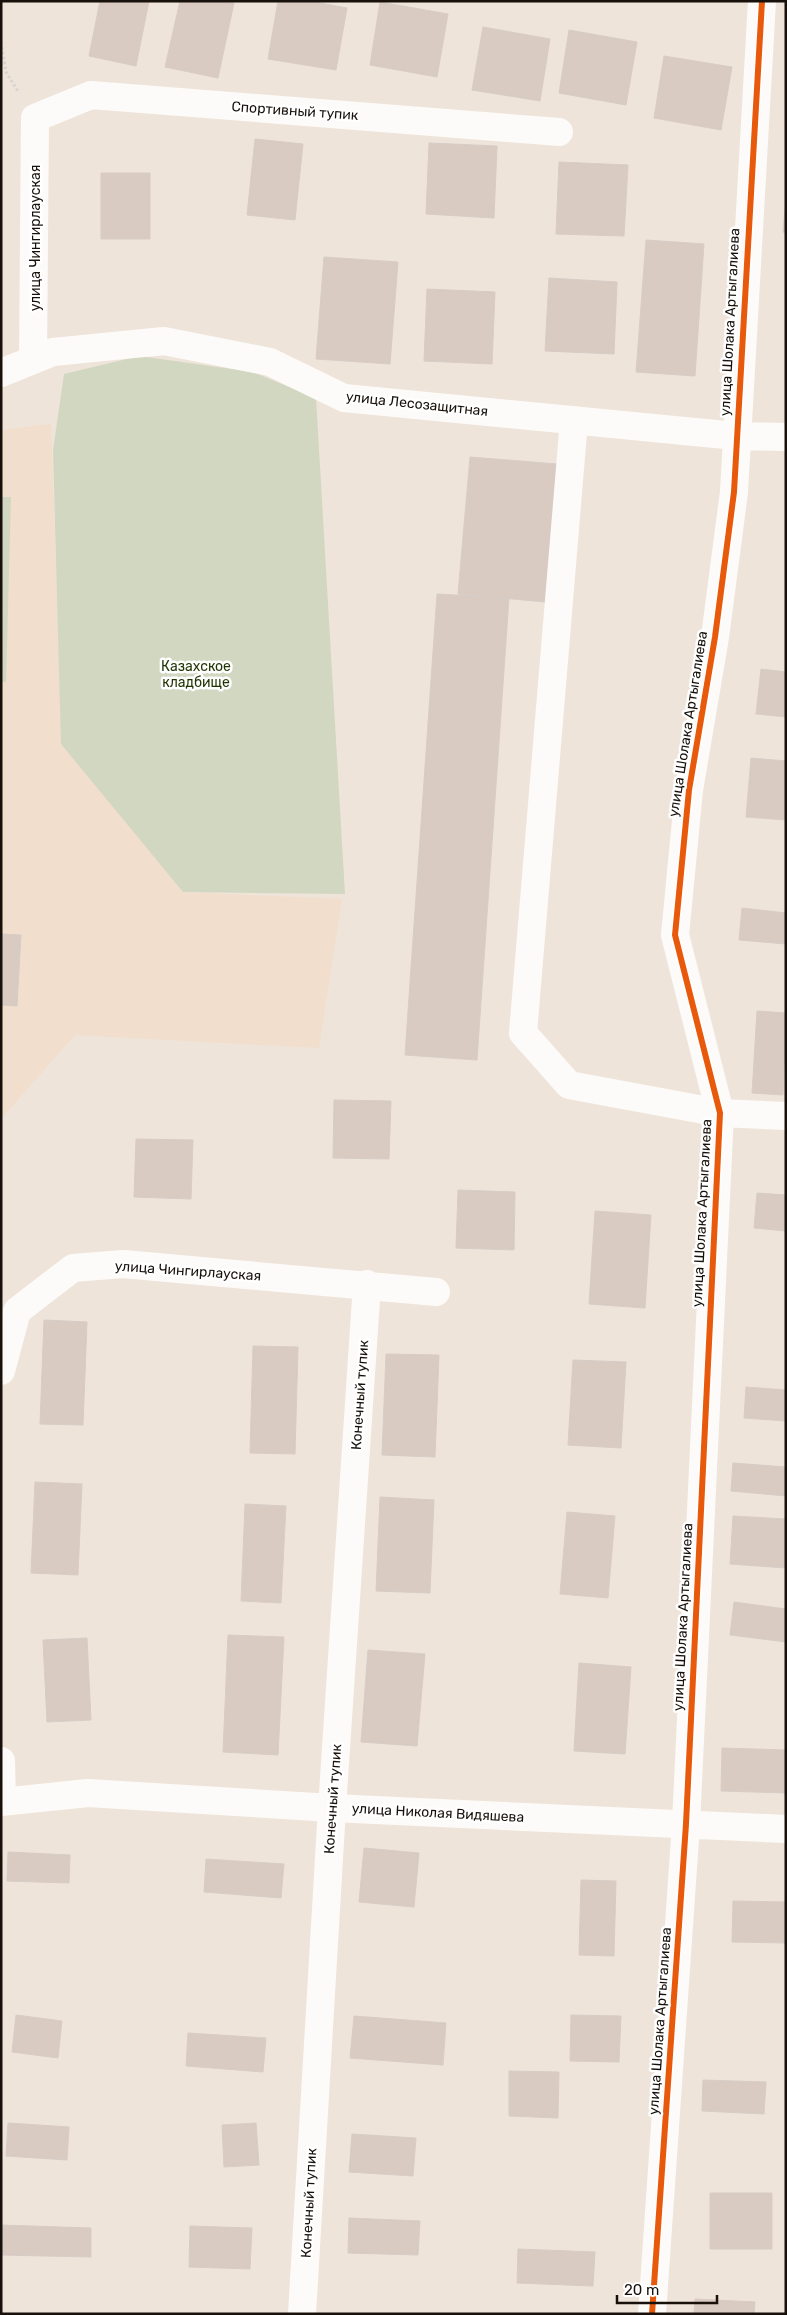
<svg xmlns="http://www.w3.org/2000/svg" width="787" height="2315" viewBox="0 0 787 2315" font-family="Rubik,sans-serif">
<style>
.built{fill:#f1decc}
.green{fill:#d2d7c1}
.building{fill:#d9cac2;stroke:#d7cdc7}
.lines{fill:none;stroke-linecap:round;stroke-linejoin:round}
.path{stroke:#d7d4d2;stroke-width:3;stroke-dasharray:2.5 2.5;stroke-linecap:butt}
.street{stroke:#fdfbf9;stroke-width:28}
.cycleway-casing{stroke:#fff;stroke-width:9}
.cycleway{stroke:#e8590c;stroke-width:6}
.labels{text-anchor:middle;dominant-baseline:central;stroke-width:5;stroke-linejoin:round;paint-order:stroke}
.street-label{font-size:14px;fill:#18110b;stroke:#fff}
.park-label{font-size:14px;fill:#1f3401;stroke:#fff}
</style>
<rect width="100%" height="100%" fill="#efe4da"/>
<path class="built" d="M51,424L62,744L183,892L342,899L319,1048L75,1035L1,1119V430Z"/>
<path class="green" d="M139,356L253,372L316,398L345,894L183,892L61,744L53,450L64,374Z
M1,497H11L6,682H1Z"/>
<path class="building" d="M100,1H149L136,66L89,56Z
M180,1L234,3L218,78L165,67Z
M278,1H309L347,8L336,70L268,59Z
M380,2L448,14L437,77L370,65Z
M483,27L550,39L540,101L472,90Z
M569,30L637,42L626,105L559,93Z
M664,56L732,67L721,130L654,118Z
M255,139L303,144L295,220L247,215Z
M429,143L497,146L494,218L426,214Z
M559,162L628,165L624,236L556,234Z
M101,173H150V239H101Z
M786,198V233L783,232Z
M646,240L704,244L695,376L636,372Z
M324,257L398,262L390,364L316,359Z
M549,278L617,282L614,354L545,351Z
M427,289L495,292L492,364L424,361Z
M470,457L557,464L545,602L458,594Z
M437,594L509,598L477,1060L405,1055Z
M761,669L786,672V717L756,714Z
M751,758L786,761V820L746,817Z
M742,908L786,913V944L739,940Z
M1,934L21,935L17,1006L1,1005Z
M757,1011L786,1013L783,1095L752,1093Z
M334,1100L391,1101L389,1159L333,1158Z
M136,1139L193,1140L191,1199L134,1197Z
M458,1190L515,1192L514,1250L456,1248Z
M757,1193L786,1195V1231L754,1228Z
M595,1211L651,1215L645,1308L589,1304Z
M44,1320L87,1322L83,1425L40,1424Z
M253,1346L298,1347L295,1454L250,1453Z
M386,1354L439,1355L435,1457L382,1455Z
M573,1360L626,1362L621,1448L568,1445Z
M746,1387L786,1390V1421L744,1418Z
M733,1463L786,1467V1496L731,1491Z
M35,1482L82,1484L78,1575L31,1573Z
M380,1497L434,1500L430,1593L376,1591Z
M245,1504L286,1506L281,1603L241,1601Z
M567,1512L615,1516L608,1598L560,1594Z
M733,1516L786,1519V1568L730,1564Z
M734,1602L786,1609V1642L730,1635Z
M228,1635L284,1637L278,1755L223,1752Z
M87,1638L91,1720L47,1722L43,1640Z
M368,1650L425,1654L417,1746L361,1742Z
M579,1663L631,1667L625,1754L574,1751Z
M722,1748L786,1750V1793L721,1791Z
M364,1848L419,1853L414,1907L359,1902Z
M8,1852L70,1855L69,1883L7,1881Z
M206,1859L284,1864L281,1898L204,1892Z
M581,1880L616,1881L614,1956L579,1955Z
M733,1901L786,1902V1943L732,1942Z
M16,2015L62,2021L58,2058L12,2052Z
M571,2015L621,2016L619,2062L570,2061Z
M354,2016L446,2023L443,2065L350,2058Z
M188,2033L266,2038L263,2072L186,2066Z
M509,2071L559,2072L558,2118L509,2116Z
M703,2080L766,2082L764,2114L702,2111Z
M8,2123L69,2127L67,2160L6,2156Z
M256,2123L259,2165L224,2167L222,2125Z
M352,2134L416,2138L413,2176L349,2172Z
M710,2193H772V2249H710Z
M349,2218L420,2221L418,2255L348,2253Z
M1,2225L91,2228V2257L1,2255Z
M190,2226L252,2228L250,2269L189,2267Z
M518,2249L595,2252L593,2286L517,2283Z
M695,2299L755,2302L754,2314H694Z"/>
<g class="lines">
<path class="path" d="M1,42L6,72L19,93"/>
<path class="street" d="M33,359L35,118L91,95L559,132
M1,373L53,352L164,341L270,362L344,398L736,436L786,437
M574,420L523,1033L569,1085L720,1113L786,1116
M1,1371L17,1311L73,1268L123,1264L436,1292
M1,1761L2,1801
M1,1802L88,1793L332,1808L786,1829
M302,2314L332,1808L367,1284
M652,2314L686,1824L720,1113L675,935L689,790L715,637L734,492L762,1"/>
<g class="cycleway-casing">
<path id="cycleway" d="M652,2314L686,1824L720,1113L675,935L689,790L715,637L734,492L762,1"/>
</g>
<use href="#cycleway" class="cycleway"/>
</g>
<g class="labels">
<g class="street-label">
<text transform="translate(295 111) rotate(4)">Спортивный тупик</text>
<text transform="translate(35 238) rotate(-90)">улица Чингирлауская</text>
<text transform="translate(730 322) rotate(-87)">улица Шолака Артыгалиева</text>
<text transform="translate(417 404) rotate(6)">улица Лесозащитная</text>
<text transform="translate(688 724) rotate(-81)">улица Шолака Артыгалиева</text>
<text transform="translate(702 1213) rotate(-87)">улица Шолака Артыгалиева</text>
<text transform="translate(188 1271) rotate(4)">улица Чингирлауская</text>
<text transform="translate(360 1395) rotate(-86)">Конечный тупик</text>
<text transform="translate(683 1617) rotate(-87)">улица Шолака Артыгалиева</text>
<text transform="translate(333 1799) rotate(-86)">Конечный тупик</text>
<text transform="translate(438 1813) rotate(3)">улица Николая Видяшева</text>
<text transform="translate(660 2021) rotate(-86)">улица Шолака Артыгалиева</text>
<text transform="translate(309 2203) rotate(-87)">Конечный тупик</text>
</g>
<g class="park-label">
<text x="196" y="666">Казахское<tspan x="196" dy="16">кладбище</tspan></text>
</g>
</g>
<rect width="787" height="2315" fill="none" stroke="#18110b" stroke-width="5"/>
<path d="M617 2295v8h100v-8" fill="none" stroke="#18110b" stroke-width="2.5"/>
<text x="624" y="2295" font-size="15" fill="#18110b" stroke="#ffffff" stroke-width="4" paint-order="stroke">20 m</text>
</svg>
